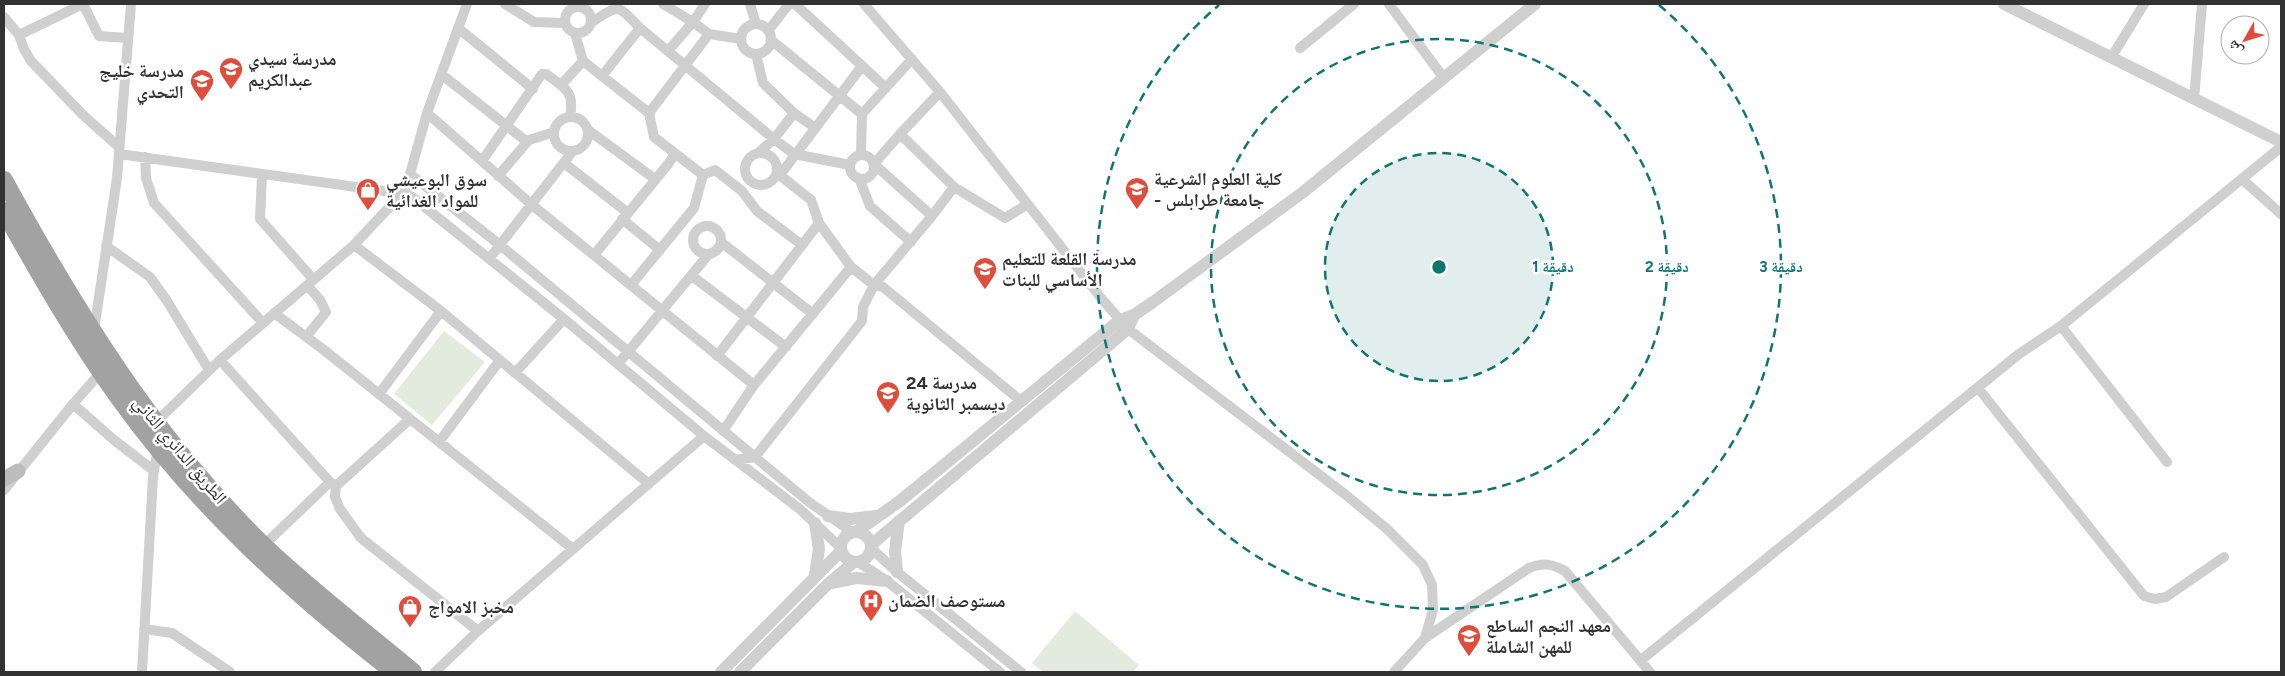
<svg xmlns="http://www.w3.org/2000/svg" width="2285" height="676" viewBox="0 0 2285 676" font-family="Figtree,'Noto Naskh Arabic',sans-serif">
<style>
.green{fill:#e3ebde}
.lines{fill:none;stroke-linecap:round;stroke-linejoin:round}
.minor{stroke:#cfcfcf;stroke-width:10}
.tertiary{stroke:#cfcfcf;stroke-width:12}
.secondary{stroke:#bcbcbc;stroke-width:15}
.trunk{stroke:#a2a2a2;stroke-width:18}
.ring{fill:none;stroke:#0f766e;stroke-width:2.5;stroke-dasharray:9 6}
.labels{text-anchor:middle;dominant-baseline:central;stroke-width:5;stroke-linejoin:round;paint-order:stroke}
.poi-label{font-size:18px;font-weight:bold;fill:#323232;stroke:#fff;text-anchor:start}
.street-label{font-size:18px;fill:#323232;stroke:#fff}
.centre{fill:#0f766e;stroke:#fff;stroke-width:2.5}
.ring-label{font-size:15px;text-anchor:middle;font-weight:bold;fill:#0f766e;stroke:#fff;stroke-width:5;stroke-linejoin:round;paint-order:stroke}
</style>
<rect width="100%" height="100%" fill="#fff"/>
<path class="green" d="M444,331L485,362L432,425L394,394Z
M1075,611L1139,665L1133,672H1043L1032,663Z"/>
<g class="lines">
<path class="minor" d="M505,4L534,22L565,23
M663,4L693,22L705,4
M750,4L756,24
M795,4L886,88
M864,4L940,92L1101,298L1128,329L1346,495L1387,529L1423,565L1432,585L1433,610L1425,638L1394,672
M1389,4L1443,77
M565 20a13 13 0 1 1 26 0a13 13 0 1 1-26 0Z
M4,17L19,35L24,49L31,61L83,115L119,147
M592,22C621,3 617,5 640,28L774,139L794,154L850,165
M741 39a15 15 0 1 1 30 0a15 15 0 1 1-30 0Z
M458,28L533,89
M768,31L789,4
M575,33L583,61L649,113L654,137L703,175
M19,35L83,4L99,36L128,38
M771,40L862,114
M1300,48L1354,4
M668,51L693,22L709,34L741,39
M756,54L763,83L794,113
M2111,58L2144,4
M441,74L526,141L554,132
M602,76L640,28
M561,85L583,61
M940,92L900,134L954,187
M2194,99L2202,4
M427,113L532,205L754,385L723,431
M649,113L709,34
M554 134a17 17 0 1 1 34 0a17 17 0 1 1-34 0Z
M588,130L655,179
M900,134L874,164L932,216
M745 169a16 16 0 1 1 32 0a16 16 0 1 1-32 0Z
M758,153L774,139L794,113L814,127
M119,154L399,193
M861,154L862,114L912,59
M850 167a12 12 0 1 1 24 0a12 12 0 1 1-24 0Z
M145,157L146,178L154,203L263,323
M482,161L542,74H546C565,88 575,91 570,117
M564,163L628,213
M777,173L811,200L819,223L851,267L874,285L883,287L1021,401
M410,174L500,245L809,502L852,532
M262,175L260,219L313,279
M703,175L715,170L742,191L757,211L802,245
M780,175L862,66
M498,176L528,141
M859,178L870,206L911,242
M2242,179L2281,214
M401,188L564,319L704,436L801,510L841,548
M622,219L660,250
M693 240a14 14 0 1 1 28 0a14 14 0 1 1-28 0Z
M721,242L813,314
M354,245L441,311L649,484
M106,246L150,277L167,301L209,370
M594,255L669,163L675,153
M489,259L572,152
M692,276L786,347
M631,285L694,208L703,175
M274,313L324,350L573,549
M2061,326L2167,462
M94,330L117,178L131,4
M306,337L326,312L320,300L307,285
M717,356L819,223
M220,360L330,482L336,486
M618,364L708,255
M515,373L564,319
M754,385L851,267
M1978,388L2144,596L2155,599L2166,597L2224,557
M379,394L441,311
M73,404L114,440L153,470
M410,419L336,486L335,497L340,509L361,538L478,631
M155,423L220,360L354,245L395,201L410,174L427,113L467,4
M439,442L500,360
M735,460L755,457L862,321L863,307L874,285L932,216L954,187L1005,218L1028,204
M4,490L73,404L101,372
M264,545L330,482
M871,548L897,572L1021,672
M858,562L887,581L1000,672
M144,629L172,633L230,672
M1425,638L1529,568C1544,562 1552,564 1565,571L1650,672
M1641,660L2019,354L2061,326L2281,147
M142,672L153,477L158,448
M435,672L478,631L704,436"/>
<path class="tertiary" d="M2004,4L2281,142
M828,516L850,519L876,516
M815,523L819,549L815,575
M841 547a15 15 0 1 1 30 0a15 15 0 1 1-30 0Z
M856,532L900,501L1120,320L1134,315L1153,302L1302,193L1535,4
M871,545L1128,329L1134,315
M897,572L895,551L899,521
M831,583L857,578L887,581
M721,672L841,551
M740,672L829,583L854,562"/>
<path class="secondary" d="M4,479L18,471"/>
<path class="trunk" d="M4,180C76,312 155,439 263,545C310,590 363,630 413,672
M4,211C40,275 76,338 119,398C195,504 291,592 394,672"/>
</g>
<circle cx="1439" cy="267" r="114" fill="#0f766e" fill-opacity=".12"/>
<g class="ring">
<circle cx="1439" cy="267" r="114"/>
<circle cx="1439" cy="267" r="228"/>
<path d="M1659 5A342 342 0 1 1 1219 5"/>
</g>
<defs>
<g id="school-pin" transform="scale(1.25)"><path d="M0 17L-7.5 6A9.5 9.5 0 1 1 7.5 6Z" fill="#df4d3d" stroke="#fff"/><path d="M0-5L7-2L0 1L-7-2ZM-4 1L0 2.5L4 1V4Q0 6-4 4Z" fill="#fff"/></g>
<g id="university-pin" transform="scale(1.25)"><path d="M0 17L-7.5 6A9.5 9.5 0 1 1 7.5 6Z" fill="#df4d3d" stroke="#fff"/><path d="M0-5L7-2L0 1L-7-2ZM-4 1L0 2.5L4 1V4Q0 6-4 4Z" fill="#fff"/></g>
<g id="shop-pin" transform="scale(1.25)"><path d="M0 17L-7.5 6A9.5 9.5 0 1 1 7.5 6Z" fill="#df4d3d" stroke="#fff"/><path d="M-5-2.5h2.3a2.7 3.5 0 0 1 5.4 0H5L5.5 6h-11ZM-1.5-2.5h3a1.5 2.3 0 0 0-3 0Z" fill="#fff"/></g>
<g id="hospital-pin" transform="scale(1.25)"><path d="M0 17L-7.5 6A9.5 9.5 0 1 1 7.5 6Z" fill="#df4d3d" stroke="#fff"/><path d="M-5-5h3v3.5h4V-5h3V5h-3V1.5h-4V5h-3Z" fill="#fff"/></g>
</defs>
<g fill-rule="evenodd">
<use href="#school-pin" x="231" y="69"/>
<use href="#school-pin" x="202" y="81"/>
<use href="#university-pin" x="1137" y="189"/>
<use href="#shop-pin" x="368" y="190"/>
<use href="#school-pin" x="985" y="269"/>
<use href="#school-pin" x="888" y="393"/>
<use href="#hospital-pin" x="871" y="601"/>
<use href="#shop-pin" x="410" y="607"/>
<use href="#university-pin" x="1469" y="636"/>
</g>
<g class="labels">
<g class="poi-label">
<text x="248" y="59">مدرسة سيدي<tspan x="248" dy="21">عبدالكريم</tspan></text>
<text x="184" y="71" text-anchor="end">مدرسة خليج<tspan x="184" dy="21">التحدي</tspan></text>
<text x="1154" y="179">كلية العلوم الشرعية<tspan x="1154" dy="21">- جامعة طرابلس</tspan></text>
<text x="386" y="180">سوق البوعيشي<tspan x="386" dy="21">للمواد الغدائية</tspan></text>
<text x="1002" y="259">مدرسة القلعة للتعليم<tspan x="1002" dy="21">الأساسي للبنات</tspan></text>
<text x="906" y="383">مدرسة 24<tspan x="906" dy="21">ديسمبر الثانوية</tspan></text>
<text x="888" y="601">مستوصف الضمان</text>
<text x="428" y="607">مخبز الامواج</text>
<text x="1486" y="626">معهد النجم الساطع<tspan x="1486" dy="21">للمهن الشاملة</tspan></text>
</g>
<g class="street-label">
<text transform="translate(180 450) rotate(50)">الطريق الدائري الثاني</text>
</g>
</g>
<circle cx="1439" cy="267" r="8" class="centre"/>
<g class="ring-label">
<text x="1553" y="272">1 دقيقة</text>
<text x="1667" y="272">2 دقيقة</text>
<text x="1781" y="272">3 دقيقة</text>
</g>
<rect width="2285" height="676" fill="none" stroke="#323232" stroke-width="10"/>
<g transform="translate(2245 40) rotate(231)"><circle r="24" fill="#ffffff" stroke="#adadad"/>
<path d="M0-4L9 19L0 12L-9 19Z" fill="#df4d3d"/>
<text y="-8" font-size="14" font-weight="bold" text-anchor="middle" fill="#323232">ش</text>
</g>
</svg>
